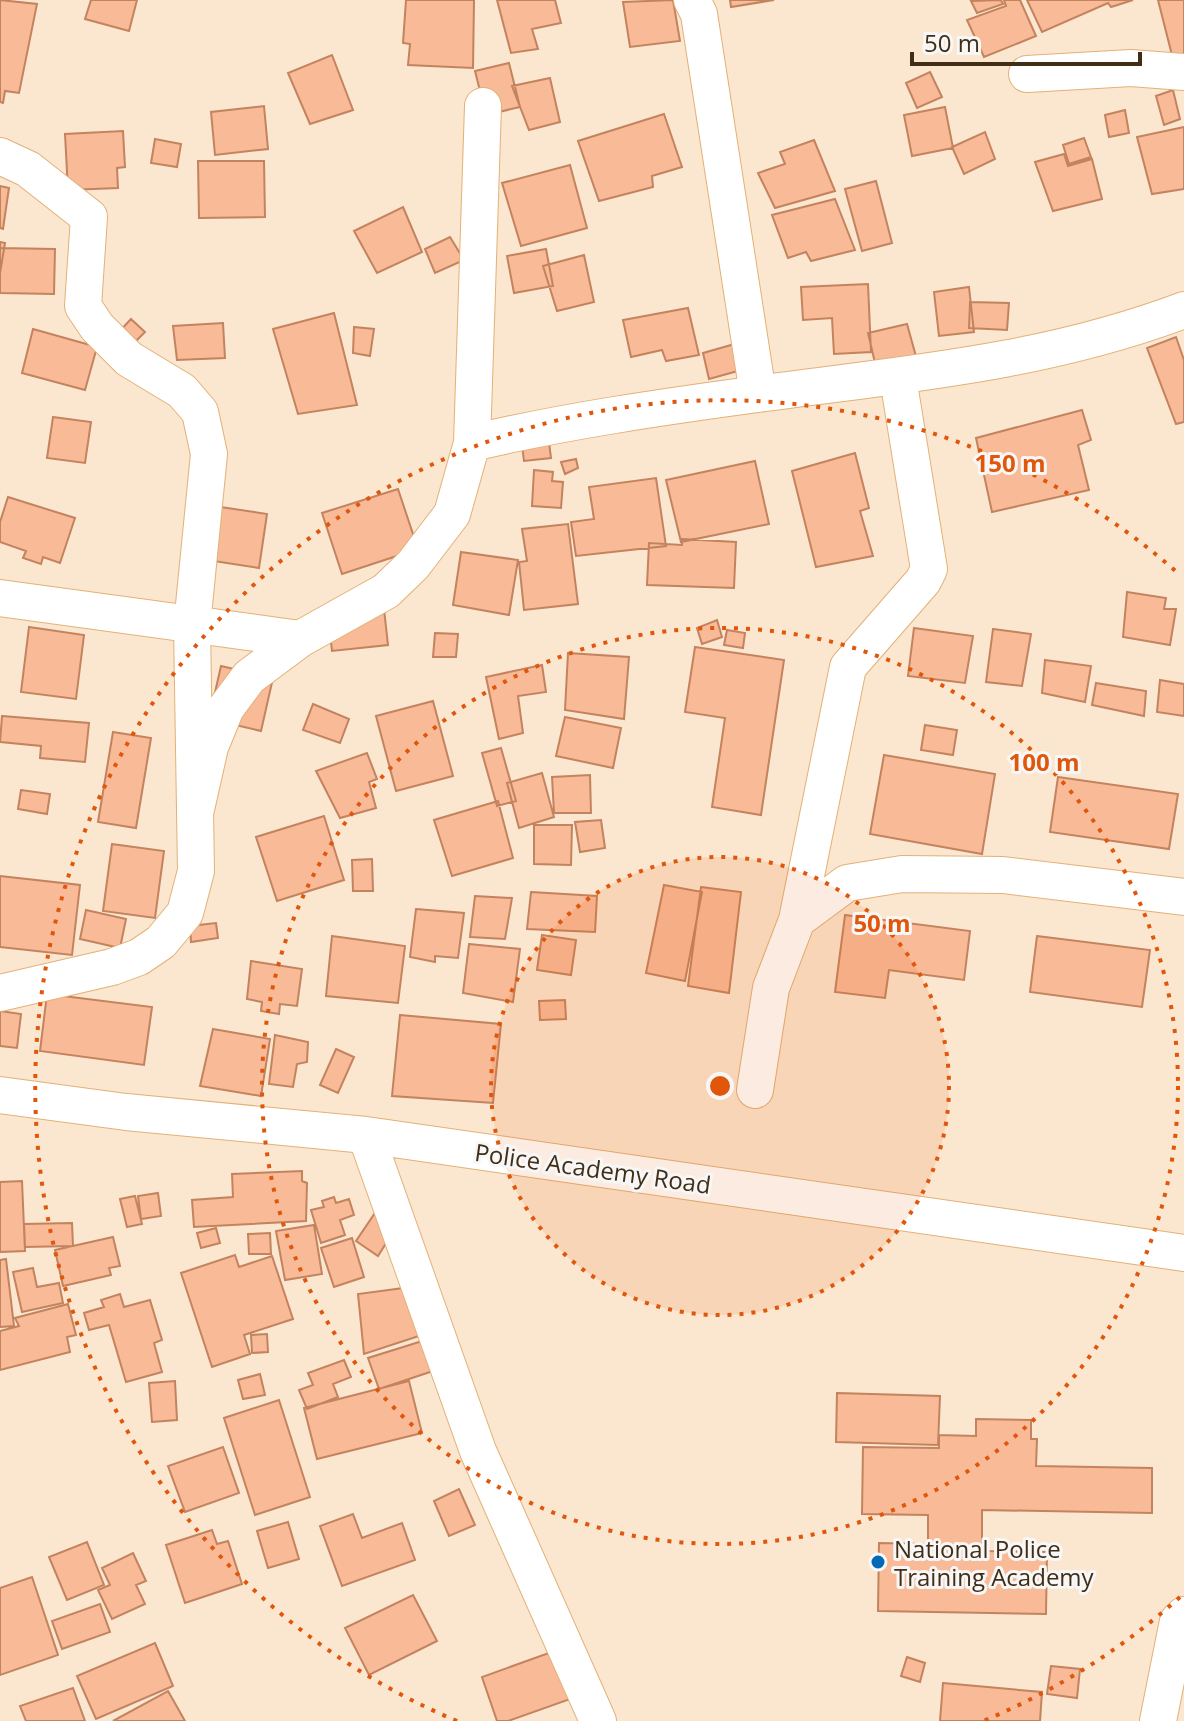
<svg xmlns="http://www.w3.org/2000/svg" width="1184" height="1721" viewBox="0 0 1184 1721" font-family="'Open Sans',sans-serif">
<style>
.building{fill:#f9ba98;stroke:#c4835f;stroke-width:2}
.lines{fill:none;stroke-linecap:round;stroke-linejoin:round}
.minor-casing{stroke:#e3b177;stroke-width:38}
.minor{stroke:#fff;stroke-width:36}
.ring{fill:none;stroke:#e0570c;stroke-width:4;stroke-dasharray:4 8}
.poi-dot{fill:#0169b5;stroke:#f7f7f7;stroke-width:3}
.labels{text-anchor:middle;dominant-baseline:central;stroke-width:6;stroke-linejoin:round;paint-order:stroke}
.street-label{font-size:24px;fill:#422e16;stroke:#f7f7f7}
.poi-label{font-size:24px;fill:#422e16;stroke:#f7f7f7;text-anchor:start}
.centre{fill:#e0570c;stroke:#f7f7f7;stroke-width:4}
.ring-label{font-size:24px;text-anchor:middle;font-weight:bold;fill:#e0570c;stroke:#f7f7f7;stroke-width:6;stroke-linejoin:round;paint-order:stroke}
</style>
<rect width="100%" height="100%" fill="#fbe6cf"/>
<path class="building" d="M0,0L37,4L19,93L5,91L3,103L0,102Z
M91,0H137L129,31L85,19Z
M406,0H474L473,68L408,65L410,44L403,43Z
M497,0H555L561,23L532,29L538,49L511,53Z
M673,0L680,41L630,47L623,2Z
M730,0H774L731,7Z
M1001,0L1003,4L977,13L971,1Z
M1004,0H1020L1036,36L984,57L967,20L1006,6Z
M1027,0H1133L1111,7L1108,3L1042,32Z
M1158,0H1184V61L1174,63Z
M332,55L353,110L310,124L288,73Z
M509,63L520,107L486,115L475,71Z
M930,72L942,97L917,108L906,83Z
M550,78L560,122L529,130L512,86Z
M1173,90L1180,119L1164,125L1156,96Z
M264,106L268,149L215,155L211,112Z
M945,107L953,148L912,156L904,115Z
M1125,110L1129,133L1109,137L1105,115Z
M664,114L682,167L652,176L653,187L599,201L578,141Z
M1184,127V189L1152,194L1137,137Z
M123,131L125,167L117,168L118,188L68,190L65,134Z
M985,132L995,159L964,174L952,147Z
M1084,138L1091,157L1069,164L1063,145Z
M155,139L181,144L177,167L151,163Z
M814,140L835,191L775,208L758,173L785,164L780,152Z
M1064,154L1068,166L1092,159L1102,199L1053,211L1035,162Z
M198,161H264L265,217L199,218Z
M570,165L587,228L521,246L502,183Z
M876,181L892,243L862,251L845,189Z
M0,186L9,188L3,229L0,228Z
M835,199L855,250L811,261L806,252L788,258L772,215Z
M403,207L422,252L377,273L354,231Z
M450,237L464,260L435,273L425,249Z
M0,242L5,243L0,273Z
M0,248L55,249L54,294L0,293Z
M546,249L553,286L514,293L507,256Z
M584,255L594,302L557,311L543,266Z
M868,284L871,352L834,354L832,318L803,320L801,287Z
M969,287L974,332L939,336L934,292Z
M970,302L1009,303L1007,330L969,328Z
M688,308L699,355L666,361L662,350L631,357L623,320Z
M334,313L357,405L298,414L273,329Z
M131,319L145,332L131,346L118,333Z
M223,323L225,358L177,360L173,326Z
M907,324L917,360L876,367L868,333Z
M354,327L374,329L370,356L353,353Z
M33,329L97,347L85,390L22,373Z
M1176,337L1184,360V422L1176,424L1147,348Z
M738,343L745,369L709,379L703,353Z
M1082,410L1091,440L1078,445L1089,490L992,512L976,438Z
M53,417L91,422L85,463L47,458Z
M547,426L551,458L524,461L520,429Z
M855,453L869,508L860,511L873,556L816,567L792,471Z
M576,459L578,468L565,474L561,462Z
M755,461L769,524L681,542L666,480Z
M534,470L553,472L552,481L563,482L561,508L532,506Z
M656,478L666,546L576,556L571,522L594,519L589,487Z
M398,489L418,549L342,574L322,513Z
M8,497L75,518L60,563L43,557L41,564L23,558L26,551L0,542V522Z
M214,506L267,514L259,568L207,560Z
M568,524L578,604L524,610L519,562L527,561L522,529Z
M682,539L736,542L734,588L647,585L649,543L682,545Z
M461,552L518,560L509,615L453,605Z
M1127,592L1166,598L1164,609H1176L1170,645L1123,637Z
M383,600L388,645L332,651L327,606Z
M717,620L722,637L702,644L697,628Z
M29,627L84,635L76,699L21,692Z
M914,628L973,636L965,683L908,676Z
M993,629L1031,634L1022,686L986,682Z
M727,630L745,633L743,648L724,645Z
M435,633L458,634L456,657H433Z
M695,647L784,660L761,815L712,807L725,718L685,712Z
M568,653L629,657L624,719L565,710Z
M1045,660L1091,666L1085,702L1042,693Z
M542,665L546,692L518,696L523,733L499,739L486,677Z
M221,666L273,678L261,731L209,719Z
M1160,680L1184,684V716L1157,712Z
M1096,683L1146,691L1144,716L1092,705Z
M433,701L453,776L396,791L376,716Z
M313,704L349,719L340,743L303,730Z
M2,716L89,723L85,762L40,758L41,746L0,742Z
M565,717L621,728L613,768L556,756Z
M925,725L957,730L953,755L921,750Z
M113,732L151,738L136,828L98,822Z
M501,748L516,801L497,806L482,753Z
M367,753L377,779L369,782L376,808L340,818L316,771Z
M884,755L995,774L982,854L870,834Z
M542,773L554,817L519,828L507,783Z
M590,775L591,813H554L552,777Z
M1058,777L1178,794L1169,849L1050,832Z
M21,790L50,794L47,814L18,809Z
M498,801L513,858L452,876L434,820Z
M324,816L344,880L277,901L256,837Z
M601,820L605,848L580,852L575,822Z
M534,825H572L571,865L534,864Z
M112,844L164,851L155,918L103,911Z
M372,859L373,891H353L352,860Z
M0,876L80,885L72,955L0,947Z
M664,885L702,892L685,981L646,973Z
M701,887L741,892L729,993L688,986Z
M531,892L597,896L595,932L527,929Z
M475,896L512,898L505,939L470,937Z
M416,909L464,913L458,958L435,956V962L410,957Z
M86,910L126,919L120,948L80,939Z
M845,915L970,931L964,980L889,970L885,998L835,992Z
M216,923L218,938L191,942L190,926Z
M542,935L576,940L571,975L537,970Z
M332,936L405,946L398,1003L326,996Z
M1037,936L1150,950L1142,1007L1030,992Z
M469,944L520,949L513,1002L463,993Z
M251,961L302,969L297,1006L280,1004L279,1014L261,1011L262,1002L247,999Z
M47,994L152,1007L144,1065L40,1051Z
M565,1000L566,1019L540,1020L539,1001Z
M0,1011L21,1014L17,1048L0,1046Z
M400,1015L501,1024L493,1103L392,1096Z
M213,1029L270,1039L261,1096L200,1086Z
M275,1035L308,1042L307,1062L297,1064L293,1087L269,1084Z
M336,1049L354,1057L338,1093L320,1085Z
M302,1171V1181L307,1183L306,1221L194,1227L192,1200L233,1197L232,1174Z
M22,1181L25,1251L0,1252V1182Z
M158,1193L161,1216L141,1219L138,1196Z
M135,1196L142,1224L127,1227L120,1199Z
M334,1197L336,1203L349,1199L354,1215L340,1220L345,1235L321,1243L311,1210L324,1207L322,1201Z
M377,1210L398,1224L378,1256L356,1241Z
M72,1223L73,1246L25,1247L24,1224Z
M314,1225L322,1274L285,1280L276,1231Z
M216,1228L220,1243L201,1248L197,1233Z
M270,1233L271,1254H249L248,1234Z
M113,1237L120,1266L109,1268L111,1275L63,1286L55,1250Z
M352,1238L364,1277L334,1287L321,1248Z
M235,1255L239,1267L272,1256L293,1319L244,1335L250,1354L212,1367L181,1273Z
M6,1259L14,1326L0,1327V1260Z
M33,1268L37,1287L59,1283L63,1303L22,1312L13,1272Z
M426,1285L422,1335L364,1354L358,1294Z
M120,1294L124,1307L150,1300L162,1340L154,1343L162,1372L126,1382L109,1325L89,1330L84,1313L104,1307L101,1300Z
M68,1304L76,1335L67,1337L70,1352L0,1370V1331L19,1326L15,1318Z
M267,1334L268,1352L252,1353L251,1335Z
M435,1337L445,1367L379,1389L368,1358Z
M344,1360L351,1377L333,1384L338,1397L307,1409L299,1390L313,1385L308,1373Z
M260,1374L265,1395L243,1399L238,1380Z
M175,1381L177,1420L152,1422L149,1383Z
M409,1381L422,1433L317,1459L304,1408Z
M837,1393L940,1396L938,1445L836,1442Z
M279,1400L310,1497L255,1515L224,1418Z
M976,1419L1031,1420V1439H1037L1036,1466L1152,1468V1513L982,1510V1551L1047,1552L1046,1614L878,1611L879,1543L928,1544V1515L862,1514L863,1447L939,1448V1435L976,1436Z
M223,1447L239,1493L185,1512L168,1466Z
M459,1489L475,1525L449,1536L434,1501Z
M353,1514L362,1538L402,1523L415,1560L342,1586L320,1526Z
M288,1522L299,1559L268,1568L257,1531Z
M212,1530L217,1544L228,1541L242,1584L185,1603L166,1545Z
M87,1542L104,1585L67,1600L49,1557Z
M133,1553L146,1581L136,1585L145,1604L112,1619L98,1590L110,1585L102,1568Z
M32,1577L58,1655L0,1675V1588Z
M413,1595L437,1641L369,1675L345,1628Z
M100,1604L110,1632L62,1649L52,1621Z
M155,1643L173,1686L96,1719L77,1676Z
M560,1649L576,1697L508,1721H497L482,1677Z
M907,1657L925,1663L920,1682L901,1676Z
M1051,1666L1080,1669L1077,1698L1047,1694Z
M943,1683L1042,1692L1040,1721H940Z
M73,1688L85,1721H26L20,1706Z
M168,1691L185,1721H113Z"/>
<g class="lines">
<g class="minor-casing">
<path id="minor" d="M692,0L699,14L758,394
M1027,74L1131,68L1184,72
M0,156L28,169L89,217L83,306L97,327L129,359L182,391L200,412L209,454L192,625L196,871L185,913L161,942L139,957L112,967L0,993
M472,443L483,106
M0,598L300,639
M196,809L210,747L226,708L249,677L300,639L386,591L413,565L452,514L472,443C565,421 662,407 758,394C906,374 1043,363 1184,310
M797,920L848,667L923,581L929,569L898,378
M755,1090L771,988L797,920L847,883L902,874L1003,875L1184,897
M0,1095L126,1112L366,1135L1184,1253
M366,1135L478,1451L598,1721
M1158,1721L1178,1621L1184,1615"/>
</g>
<use href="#minor" class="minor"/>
</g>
<circle cx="720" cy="1086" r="229" fill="#e0570c" fill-opacity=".12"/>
<g class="ring">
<circle cx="720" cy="1086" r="229"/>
<circle cx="720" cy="1086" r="458"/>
<path d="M1180 1597A687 687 0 0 1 983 1721M457 1721A687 687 0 1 1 1180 575"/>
</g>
<circle class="poi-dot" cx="878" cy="1562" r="8"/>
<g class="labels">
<g class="street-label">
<text transform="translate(593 1168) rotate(8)">Police Academy Road</text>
</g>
<g class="poi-label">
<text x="894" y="1548">National Police<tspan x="894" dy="28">Training Academy</tspan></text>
</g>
</g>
<circle cx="720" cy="1086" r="12" class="centre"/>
<g class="ring-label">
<text x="1010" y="472">150 m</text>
<text x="1044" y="771">100 m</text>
<text x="882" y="932">50 m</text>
</g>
<path d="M912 52v12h228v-12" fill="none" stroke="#422e16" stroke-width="4"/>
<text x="924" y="52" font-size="24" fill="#422e16" stroke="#f7f7f7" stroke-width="6" paint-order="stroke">50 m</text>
</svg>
